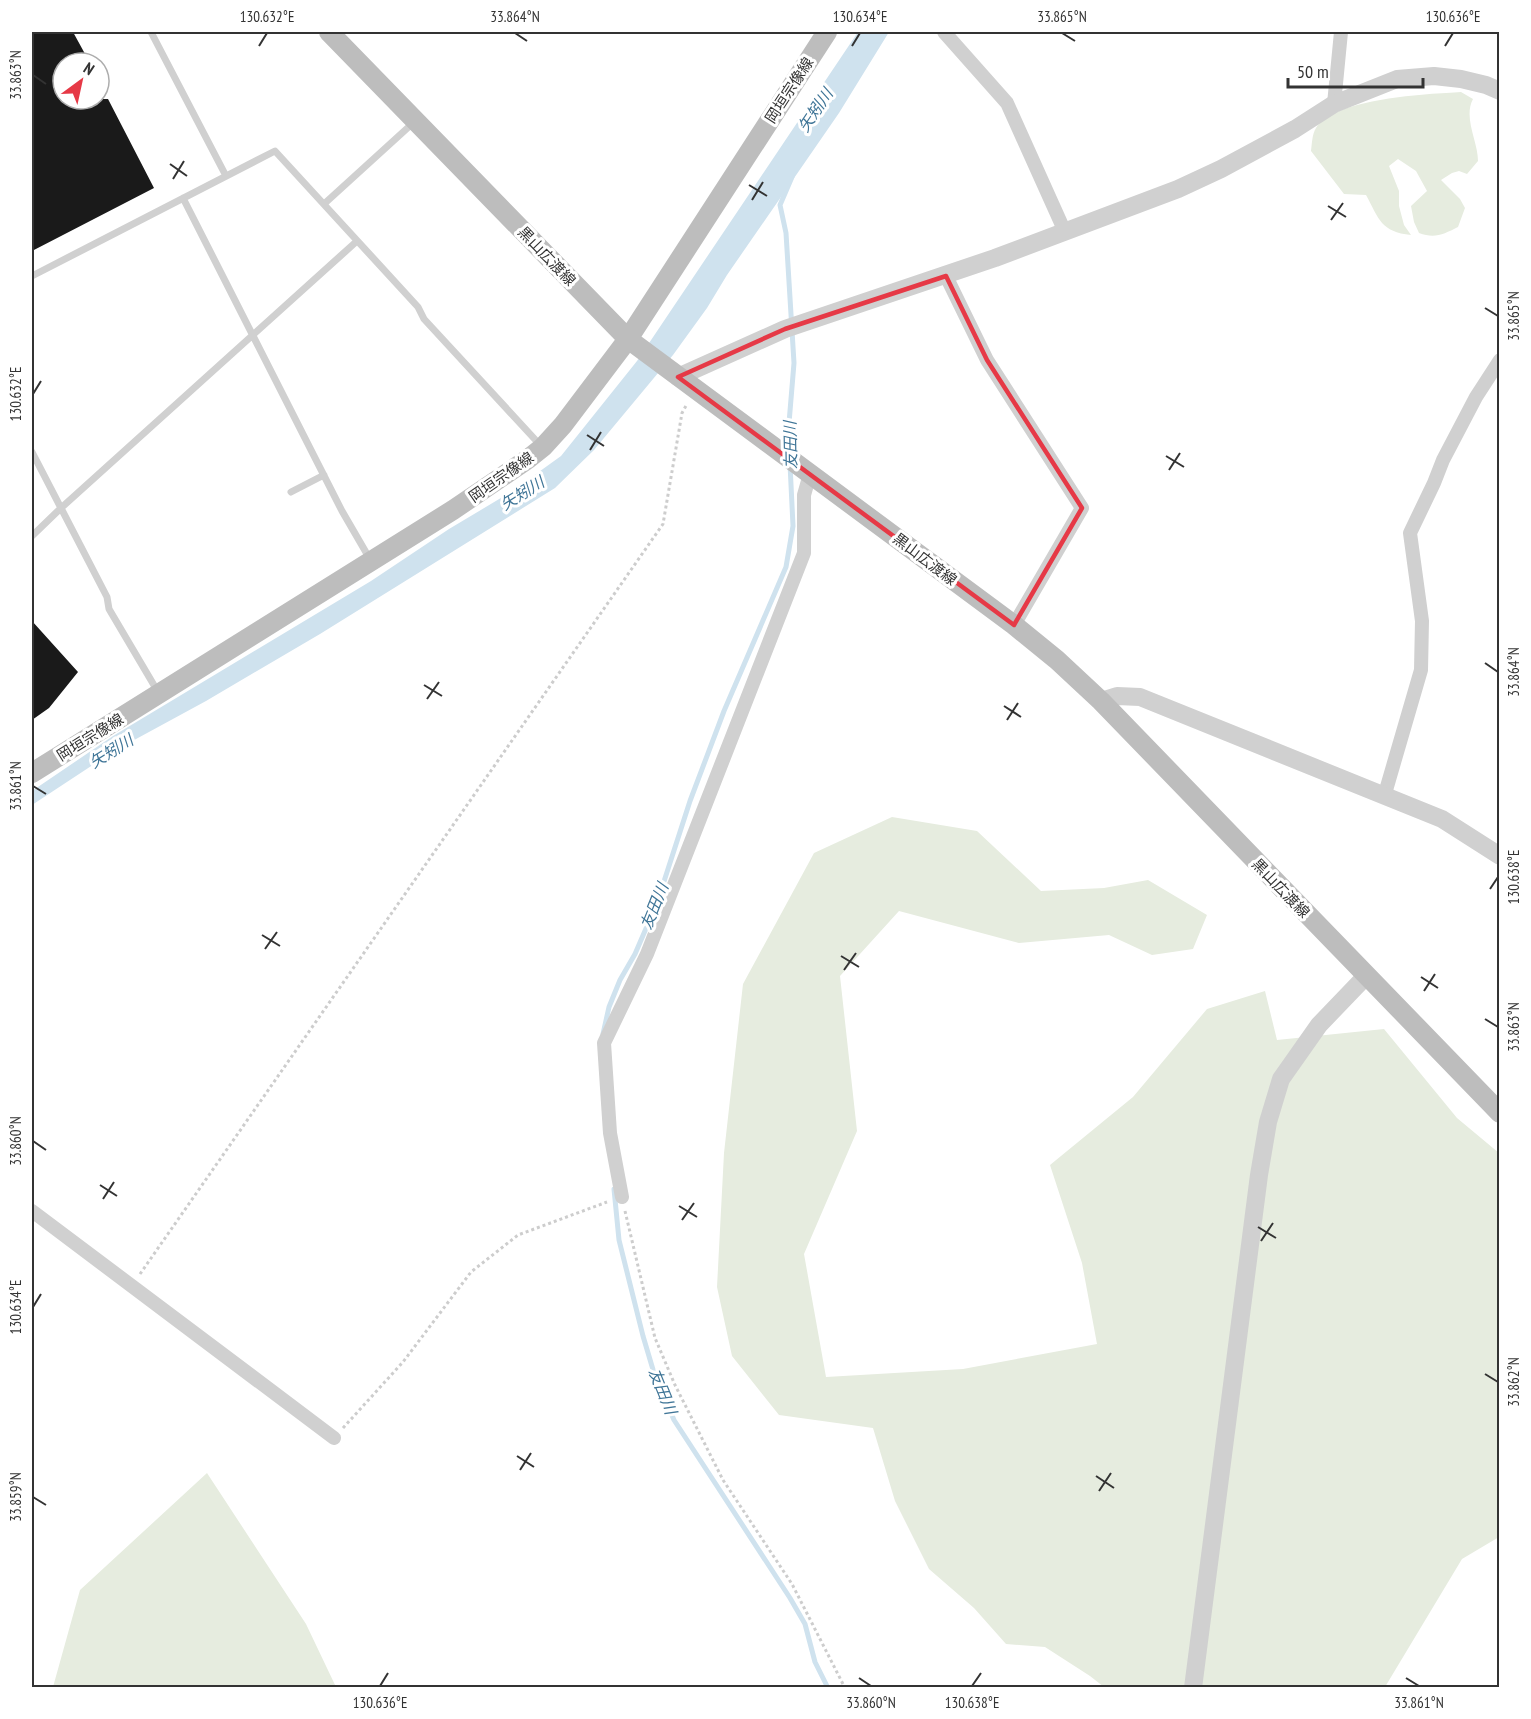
<svg xmlns="http://www.w3.org/2000/svg" width="1531" height="1719" viewBox="0 0 1531 1719" font-family="'PT Sans Narrow','Noto Sans JP',sans-serif">
<style>
.green{fill:#e6ecdf}
.water{fill:#cfe2ee}
.lines{fill:none;stroke-linecap:round;stroke-linejoin:round}
.stream{stroke:#cfe2ee;stroke-width:5}
.building{fill:#1a1a1a}
.path{stroke:#cdcdcd;stroke-width:3;stroke-dasharray:3 3;stroke-linecap:butt}
.service{stroke:#d0d0d0;stroke-width:7}
.minor{stroke:#d0d0d0;stroke-width:14}
.tertiary{stroke:#d0d0d0;stroke-width:18}
.secondary{stroke:#bdbdbd;stroke-width:20}
.marked{fill:none;stroke:#e63946;stroke-width:4.5;stroke-linejoin:round}
.ticks{fill:none;stroke:#333;stroke-width:2}
.labels{text-anchor:middle;dominant-baseline:central;stroke-width:6;stroke-linejoin:round;paint-order:stroke}
.street-label{font-size:15px;fill:#333;stroke:#fff}
.water-label{font-size:16px;font-style:italic;fill:#3f7597;stroke:#fff}
.neatline{fill:none;stroke:#333;stroke-width:2}
.ticks-label{font-size:15px;text-anchor:middle;fill:#333}
</style>
<rect width="100%" height="100%" fill="#fff"/>
<path class="green" d="M1461,92L1473,99C1463,118 1478,141 1478,161L1467,174L1459,171L1452,173L1441,180L1460,199L1465,208L1458,227C1444,234 1435,239 1419,233L1414,222L1411,206L1427,191L1416,171L1398,159L1389,166L1399,191V206L1404,225L1411,235C1381,232 1379,219 1366,195L1344,194L1311,151C1312,144 1312,134 1316,128C1335,98 1428,94 1461,92Z
M892,817L977,831L1041,891L1104,888L1148,880L1207,915L1193,949L1152,955L1109,935L1019,943L899,911L840,976L857,1131L804,1254L826,1377L963,1369L1097,1344L1082,1263L1050,1165L1133,1097L1207,1009L1265,991L1277,1040L1384,1029L1457,1118L1499,1153V1537L1462,1559L1385,1687H1104L1090,1676L1045,1647L1006,1644L974,1608L929,1569L895,1501L873,1428L779,1415L732,1356L717,1287L724,1153L743,984L814,853Z
M207,1473L306,1624L336,1687H53L80,1590Z"/>
<path class="water" d="M858,32H889L839,113L727,275L707,308L673,355L594,450L555,488L320,634L206,701L114,751L32,805V791L113,736L371,581L449,529L511,492L561,456L637,361Z"/>
<g class="lines">
<path class="stream" d="M790,452L789,423L794,363L786,233L780,205L792,177
M603,1034L609,1007L620,980L635,954L657,903L690,801L724,711L786,567L793,526L790,464
M614,1189L619,1240L643,1336L654,1373L674,1420L790,1598L805,1624L815,1662L828,1688"/>
</g>
<path class="building" d="M32,32H73L90,63H63V99H108L154,188L32,251Z
M32,621L78,672L49,708L32,720Z"/>
<g class="lines">
<path class="path" d="M625,1211L655,1338L675,1385L723,1480L792,1584L845,1688
M140,1274L663,524L682,413L687,404
M343,1428L403,1362L471,1272L518,1235L607,1202"/>
<path class="service" d="M151,32L226,176
M183,198L342,511L371,561
M324,204L413,123
M32,276L275,151L418,307L424,319L542,447
M32,452L107,597L109,609L158,692
M291,492L324,475
M32,536L61,508L357,241"/>
<path class="minor" d="M944,32L1007,103L1065,232
M1334,104L1341,32
M946,276L987,360L1082,508L1014,625
M1384,797L1421,670L1422,621L1410,533L1434,483L1443,460L1476,397L1500,360
M622,1197L610,1133L604,1043L647,954L804,553V495L810,474
M32,1211L334,1438"/>
<path class="tertiary" d="M678,377L785,329L995,258L1178,189L1221,169L1295,129L1334,104L1397,79L1434,76L1461,79L1486,85L1500,91
M1101,701L1117,696L1140,697L1442,819L1500,856
M1193,1688L1259,1175L1268,1122L1281,1079L1319,1025L1366,976"/>
<path class="secondary" d="M329,32L628,339L1014,625L1057,660L1101,701L1500,1113
M32,773L453,510L528,459L543,447L563,425L628,339L827,32"/>
</g>
<path class="marked" d="M946,276L987,360L1082,508L1014,625L678,377L785,329Z"/>
<path class="ticks" d="M515,33L527,41M1062,33L1075,41M259,46L267,33M852,46L860,33M1445,46L1453,33M33,75L46,84M170,164L187,176M173,179L184,161M749,185L767,196M752,200L763,182M1328,206L1346,217M1331,220L1343,203M1485,308L1498,316M33,394L41,381M587,435L604,446M590,450L601,432M1166,456L1184,467M1169,470L1180,453M1485,663L1498,672M424,685L442,696M427,699L439,682M1004,706L1021,717M1007,720L1018,703M33,786L46,794M1490,889L1498,877M262,935L280,946M265,949L277,932M841,956L859,967M844,970L856,953M1421,977L1438,988M1424,991L1435,974M1485,1019L1498,1027M33,1141L46,1150M100,1185L117,1196M103,1199L114,1182M679,1206L697,1217M682,1220L694,1203M1258,1227L1276,1238M1261,1241L1273,1223M33,1307L41,1294M1485,1374L1498,1382M517,1456L534,1467M520,1470L531,1453M1096,1476L1114,1488M1099,1491L1111,1473M33,1497L46,1505M859,1678L871,1686M1406,1678L1419,1686M380,1686L388,1673M972,1686L981,1673"/>
<g class="labels">
<g class="street-label">
<text transform="translate(789 90) rotate(-57)">岡垣宗像線</text>
<text transform="translate(547 256) rotate(46)">黒山広渡線</text>
<text transform="translate(501 477) rotate(-35)">岡垣宗像線</text>
<text transform="translate(925 559) rotate(37)">黒山広渡線</text>
<text transform="translate(90 737) rotate(-32)">岡垣宗像線</text>
<text transform="translate(1281 888) rotate(46)">黒山広渡線</text>
</g>
<g class="water-label">
<text transform="translate(815 110) rotate(-56)">矢矧川</text>
<text transform="translate(790 445) rotate(-91)">友田川</text>
<text transform="translate(522 493) rotate(-32)">矢矧川</text>
<text transform="translate(111 751) rotate(-32)">矢矧川</text>
<text transform="translate(654 906) rotate(-68)">友田川</text>
<text transform="translate(663 1391) rotate(68)">友田川</text>
</g>
</g>
<rect width="1531" height="1719" fill="none" stroke="#ffffff" stroke-width="66"/>
<g transform="translate(81 81) rotate(33)"><circle r="28" fill="#ffffff" stroke="#adadad" stroke-width="1.5"/>
<path d="M0-4.5L10 22L0 15L-10 22Z" fill="#e63946"/>
<text y="-9" font-size="16" font-weight="bold" text-anchor="middle" fill="#333333">N</text>
</g>
<path d="M1288 78v9h135v-9" fill="none" stroke="#333333" stroke-width="3"/>
<text x="1297" y="78" font-size="18" fill="#333333" stroke="#ffffff" stroke-width="4.5" paint-order="stroke">50 m</text>
<rect x="33" y="33" width="1465" height="1653" class="neatline"/>
<g class="ticks-label">
<text x="267" y="22">130.632°E</text>
<text x="515" y="22">33.864°N</text>
<text x="860" y="22">130.634°E</text>
<text x="1062" y="22">33.865°N</text>
<text x="1453" y="22">130.636°E</text>
<text transform="translate(16 75) rotate(-90)" y="5">33.863°N</text>
<text transform="translate(1514 316) rotate(-90)" y="5">33.865°N</text>
<text transform="translate(16 394) rotate(-90)" y="5">130.632°E</text>
<text transform="translate(1514 672) rotate(-90)" y="5">33.864°N</text>
<text transform="translate(16 786) rotate(-90)" y="5">33.861°N</text>
<text transform="translate(1514 877) rotate(-90)" y="5">130.638°E</text>
<text transform="translate(1514 1027) rotate(-90)" y="5">33.863°N</text>
<text transform="translate(16 1141) rotate(-90)" y="5">33.860°N</text>
<text transform="translate(16 1307) rotate(-90)" y="5">130.634°E</text>
<text transform="translate(1514 1382) rotate(-90)" y="5">33.862°N</text>
<text transform="translate(16 1497) rotate(-90)" y="5">33.859°N</text>
<text x="380" y="1708">130.636°E</text>
<text x="871" y="1708">33.860°N</text>
<text x="972" y="1708">130.638°E</text>
<text x="1419" y="1708">33.861°N</text>
</g>
</svg>
